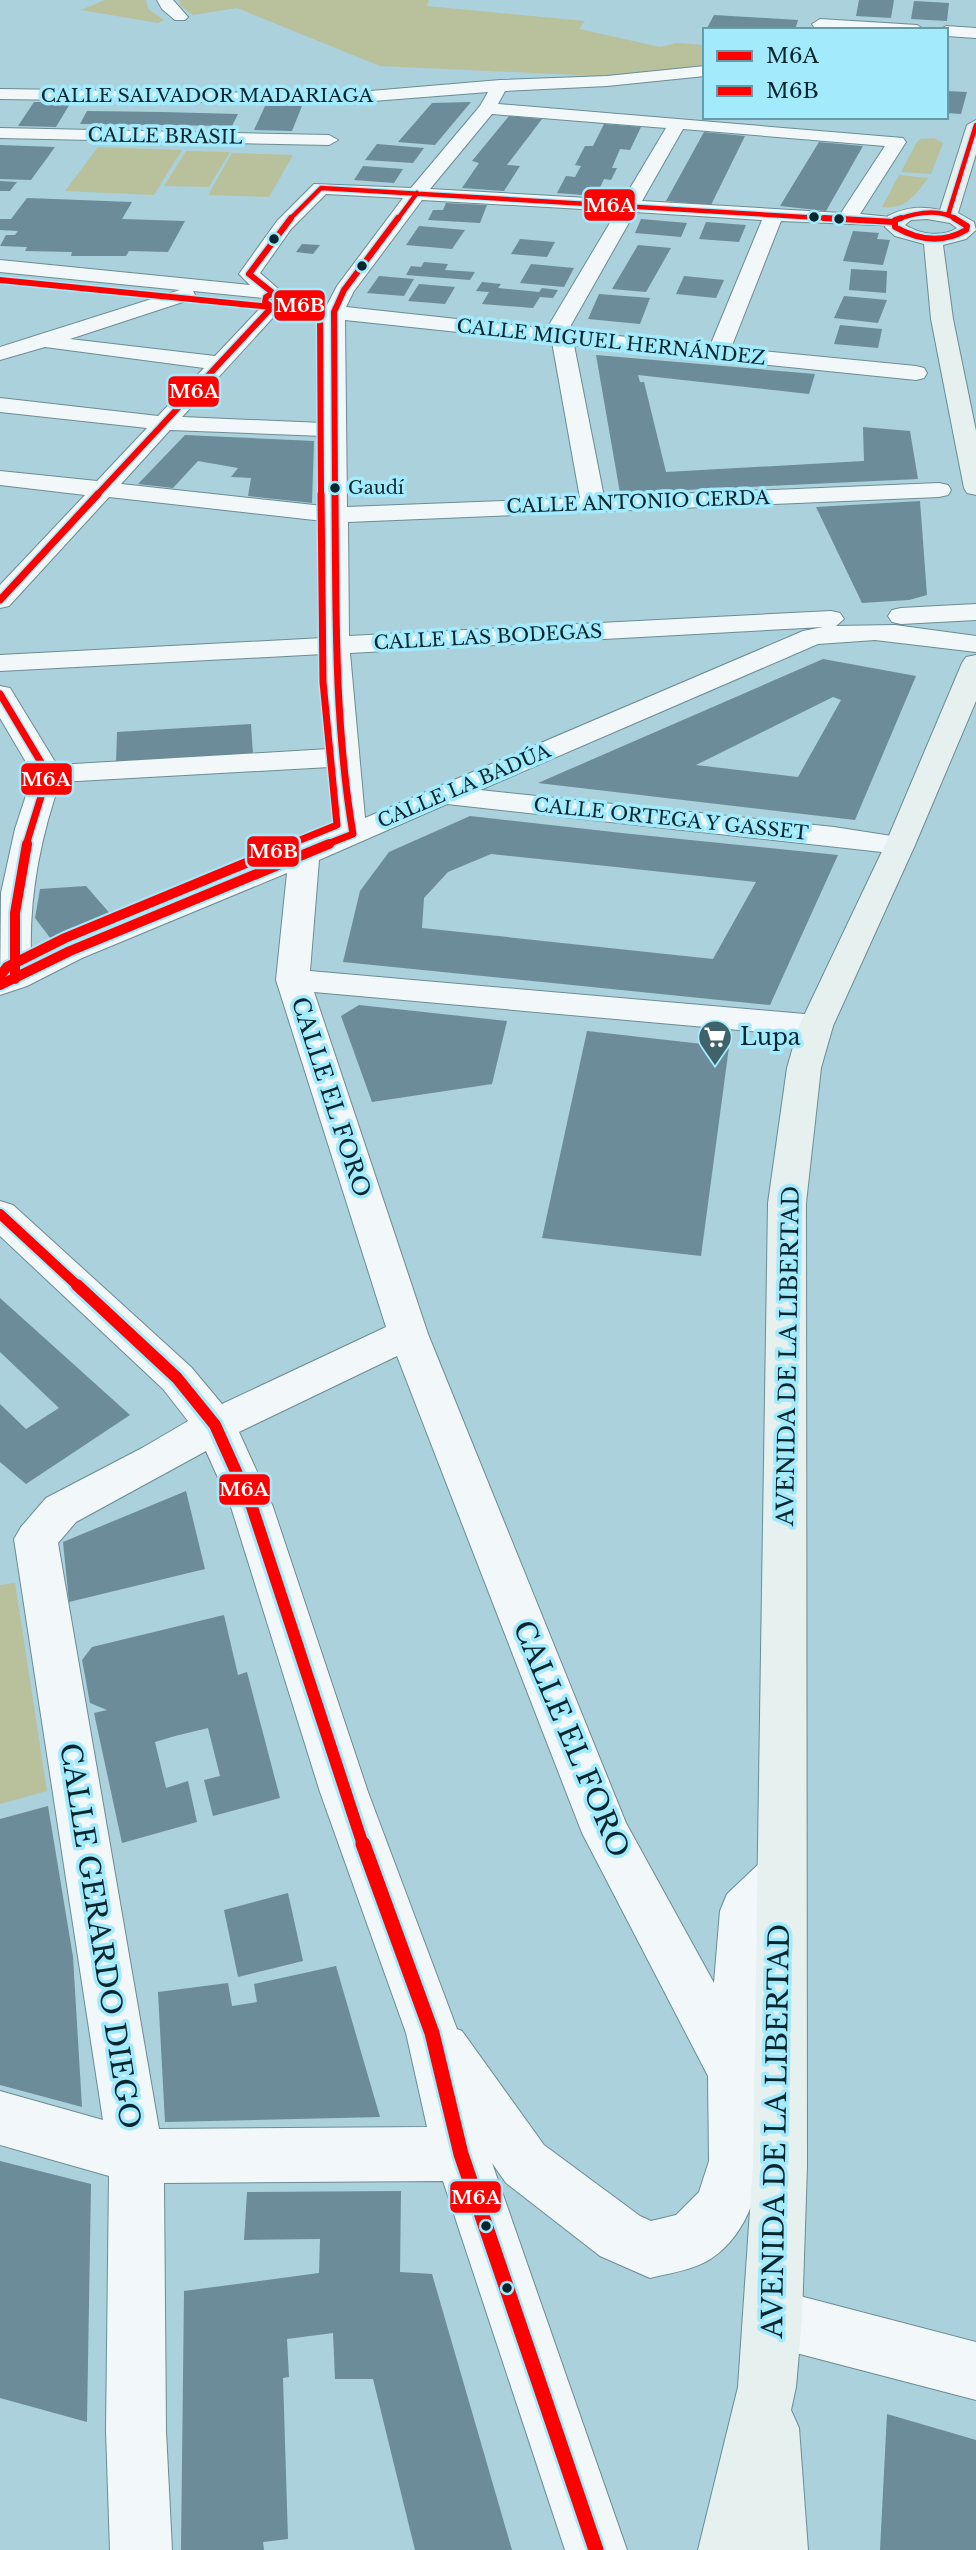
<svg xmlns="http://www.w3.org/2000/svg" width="976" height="2550" viewBox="0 0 976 2550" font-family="'Libre Baskerville',serif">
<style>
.green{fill:#b8c09c}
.building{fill:#6b8c98;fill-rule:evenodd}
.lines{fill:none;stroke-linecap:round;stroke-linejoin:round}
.street-casing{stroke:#6c8c94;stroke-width:2}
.secondary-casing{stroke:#6c8c94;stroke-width:2}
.street{fill:#f2f8fa;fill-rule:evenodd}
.secondary{fill:#e5f0ef;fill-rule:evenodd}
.bus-1-far5-casing{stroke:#a3eafd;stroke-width:7}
.bus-1-far4-casing{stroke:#a3eafd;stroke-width:9}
.bus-1-far3-casing{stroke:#a3eafd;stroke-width:10}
.bus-1-far2-casing{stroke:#a3eafd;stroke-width:14}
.bus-1-far1-casing{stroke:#a3eafd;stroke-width:18}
.bus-1-casing{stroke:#a3eafd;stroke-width:20}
.bus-2-far2-casing{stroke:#a3eafd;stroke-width:9}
.bus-2-far1-casing{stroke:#a3eafd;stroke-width:10}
.bus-2-casing{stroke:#a3eafd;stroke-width:14}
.bus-1-far5{stroke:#f00;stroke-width:4.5}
.bus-1-far4{stroke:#f00;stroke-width:6}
.bus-1-far3{stroke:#f00;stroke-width:7}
.bus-1-far2{stroke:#f00;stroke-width:10}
.bus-1-far1{stroke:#f00;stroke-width:12}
.bus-1{stroke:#f00;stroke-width:15}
.bus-2-far2{stroke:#f00;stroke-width:6}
.bus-2-far1{stroke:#f00;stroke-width:7}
.bus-2{stroke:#f00;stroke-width:10}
.bus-dot{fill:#07262d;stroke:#a3eafd;stroke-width:2.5}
.labels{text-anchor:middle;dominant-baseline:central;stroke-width:7;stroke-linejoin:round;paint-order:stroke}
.far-bus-label{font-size:18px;fill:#07262d;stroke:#a3eafd;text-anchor:start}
.far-street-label{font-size:19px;fill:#07262d;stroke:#a3eafd}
.poi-label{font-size:23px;fill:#07262d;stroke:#a3eafd;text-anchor:start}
.street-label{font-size:23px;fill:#07262d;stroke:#a3eafd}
.near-street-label{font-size:28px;fill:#07262d;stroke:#a3eafd}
.line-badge{stroke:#a3eafd;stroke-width:2.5}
.badge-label{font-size:19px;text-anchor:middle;font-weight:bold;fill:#fff}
</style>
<rect width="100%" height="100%" fill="#aad1dc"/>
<path class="green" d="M105,0H146L148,9L164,20L158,23L81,10Z
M179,0H429L427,6L585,21L579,29L660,47L676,43L705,45V68L620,77L380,66L237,8L193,15L181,6Z
M934,138L943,143L931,174L901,172L917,142L920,139Z
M98,147L182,150L154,195L65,191Z
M186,151L230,152L209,187L164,186Z
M232,153L293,155L269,197L208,195Z
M899,175L928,178C916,195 905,210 882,207Z
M15,1583L47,1791L0,1804V1585Z"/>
<path class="building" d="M859,0H894L891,18L856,16Z
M914,1L949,3L947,21L911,19Z
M714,15L798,20L795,30L707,28Z
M946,91L967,92L961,114L946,113Z
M34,102H71L56,127L18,126Z
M471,102L435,145L398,142L432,103Z
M265,106H302L292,131L254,130Z
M87,111L162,112L238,114L232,126L80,124Z
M509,116L542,119L507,165L520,166L504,191L462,188L479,163L472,161Z
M604,124L641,127L630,150L620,149L612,168H617L611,180L604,179L596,196L557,193L566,176L575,177L581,166L575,165L585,146H593Z
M704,132L745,136L711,205L666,201Z
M819,142L863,146L826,211L780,206Z
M377,144L424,148L413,163L365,160Z
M0,145L55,147L31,180L0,179Z
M363,166L403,169L394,183L354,180Z
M0,181L17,182L10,191H0Z
M27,198L132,202L122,219L185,221L168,252L129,251L126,256H71L72,252L25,251L27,247L0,246L6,235H15L18,231L0,230V219H11Z
M446,203L487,205L480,223L428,220L433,210H443Z
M641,219L687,223L681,237L635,233Z
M706,222L746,225L739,242L699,239Z
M419,226L465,230L452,249L406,245Z
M853,231L879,233L877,239L890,240L883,265L843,261Z
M520,239L555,242L547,257L511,254Z
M302,244L320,245L313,254L296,252Z
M638,245L671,248L646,292L612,289Z
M424,262L448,264L445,270L475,272L470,280L406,275L411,266L421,267Z
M531,264L574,268L564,287L520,283Z
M851,269L887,271L886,293L849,290Z
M379,276L414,279L404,296L367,293Z
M684,276L724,280L716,298L676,294Z
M482,282L501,284L498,288L539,292L542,288L558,290L553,298L540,297L533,308L482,304L489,292L476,291Z
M419,284L455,287L445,304L408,301Z
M599,294L650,298L640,324L588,319Z
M844,296L887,300L878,323L834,318Z
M840,325L882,329L878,348L834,344Z
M596,355L815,374L809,394L638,375L640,382H644L666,472L864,461L863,427L910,431L918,479L620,493Z
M185,435L314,441L312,503L248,496L251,478L231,477L238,468L198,461L173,488L138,484Z
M920,501L927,595L909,600L862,603L816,507Z
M823,659L916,676L855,820L538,783ZM833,697L841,700L798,777L696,765Z
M251,724L253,755L116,764L117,732Z
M470,816L631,834L838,855L770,1005L343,962L360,891L389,852ZM491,854L625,868L756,882L713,959L422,928L424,898L448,872Z
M86,886L113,917L51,939L35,918L40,889Z
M359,1005L507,1021L492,1084L372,1102L341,1016Z
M587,1031L729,1047L701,1256L542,1238Z
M0,1298L130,1415L26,1484L0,1462V1404L26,1429L59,1408L0,1352Z
M186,1491L205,1569L69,1602L63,1542Z
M224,1615L238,1675L247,1672L280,1798L213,1816L204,1780L220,1776L208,1728L175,1736L155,1742L166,1788L188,1781L197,1822L122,1843L94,1713L107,1710L90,1703L82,1660L92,1647Z
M48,1806L73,1957L82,2107L0,2085V1819Z
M288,1893L303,1961L238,1977L224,1910Z
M336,1966L380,2117L165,2122L158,1992L228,1983L232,2006L257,2002L254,1984Z
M0,2161L91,2184L87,2422L0,2398Z
M401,2191L400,2272L432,2274L512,2550H415L373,2379H335L333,2333L287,2339L289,2377L283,2378L288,2539L263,2542L264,2550H181L184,2291L319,2273L320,2239L244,2240L247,2192Z
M887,2414L976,2440V2550H880Z"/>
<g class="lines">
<g class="street-casing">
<path id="street" d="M157,0H173L188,17L185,20H175L162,9Z
M820,19L917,25L925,30L814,27L812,24Z
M946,26L976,28V38L946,36V30H939Z
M705,66V76L607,86L505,91L498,104L903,138L906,142L860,214L901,218L904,222L901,226L781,221L731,348L916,366L924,368L927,373L924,378L916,380L574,345L604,497L939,483L948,485L951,490L948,495L939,497L348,522L349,636L831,611L840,613L844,619L836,626L895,625L976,636V652L875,640L818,644L480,790L834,827L911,839L915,845L911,851L900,854L447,804L319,860L310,971L816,1015L828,1018L833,1026L828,1034L816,1037L314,992L428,1334L626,1823L714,1983L720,1911L727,1894L764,1859L781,1852L798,1859L806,1875L798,1891L769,1921L761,2062L799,2099L807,2118L799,2137L780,2145L763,2138C764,2181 749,2233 712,2258C695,2270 669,2273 650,2278L600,2256L506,2183L492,2163L627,2550H565L443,2181L164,2183L166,2431L172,2550H110L106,2431L109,2176L0,2145V2091L103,2120L14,1539L21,1527L46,1498L142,1448L188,1421L163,1389L0,1236V1201L13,1205L191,1367L222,1404L386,1327L276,980L287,873L82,958L27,986L0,995L1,893L15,829L33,774L0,718V686L10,688L57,765L329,749L323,654L0,671V655L323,638V521L109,497L9,606L0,608V585L85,495L0,485V471L97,481L147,428L0,412V398L158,416L204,368L45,347L0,360V347L180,290L0,272V260L250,285L239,274L277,221L314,184L411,188L480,106L488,92L335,104L0,99V89L335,94L500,80L607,76ZM492,114L666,128L623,200L430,189ZM683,129L885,146L841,213L642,201ZM326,194L403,198L337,286L327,305L305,302L298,304L295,308L298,312L324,317L323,423L182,417L279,311L282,307L279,303H265L215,356L70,339L192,299L195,295L193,291L273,299L280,297L283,293L260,273L291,229ZM422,200L617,211L549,325L550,329L346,307L354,291ZM635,212L762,220L710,346L572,331L571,325ZM345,320L552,342L580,498L347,507ZM170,430L323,436V506L121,484ZM823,627L803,631L365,818L350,653ZM330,767L337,830L31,957C29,897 40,839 60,782ZM397,1356L582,1833L708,2076L709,2161L699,2192L676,2215L651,2221L640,2216L544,2145L462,2031L457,2029L368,1792L273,1507L239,1432ZM206,1451L231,1507L320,1792L406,2033L427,2127L159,2129L58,1543L76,1522Z
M0,128L329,135L338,140L329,145L0,138Z
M976,604V620L901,624L892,622L888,616L892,610L901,608Z
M773,2289L976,2342V2400L773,2347L753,2338L744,2318L753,2298Z"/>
</g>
<g class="secondary-casing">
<path id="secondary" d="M976,120V154L958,213L974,222L976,230L966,239L943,245L953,319L976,431V495L967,493L964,488L931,319L924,244L895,236L885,227L888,216C906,207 921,206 940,210L967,125ZM927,219L950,223L957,228C941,238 920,234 905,225L911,220Z
M976,655V701L915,845L833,1026L821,1068L806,1203L807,2166L802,2318L796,2387L791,2410L799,2428L808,2550H698L738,2387L753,2166L768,1203L787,1068L799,1026L885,845L962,663L966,657Z"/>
</g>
<use href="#street" class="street"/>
<use href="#secondary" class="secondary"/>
<g class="bus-1-far5-casing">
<path id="bus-1-far5" d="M948,215L976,125
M289,220L321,188L854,220
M397,220L417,193
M896,220C915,213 940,208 957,220"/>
</g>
<g class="bus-1-far4-casing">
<path id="bus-1-far4" d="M824,218L894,222
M901,218L895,220V227C918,240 942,244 966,230L967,226L954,218
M96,496L272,307L265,302L266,297L273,293L249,274L291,218
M335,496L334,312L344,290L398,218"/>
</g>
<g class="bus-1-far3-casing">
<path id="bus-1-far3" d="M0,600L98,494
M0,694L48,774L26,845
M325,845L353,834C334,722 336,607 335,494"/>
</g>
<g class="bus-1-far2-casing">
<path id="bus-1-far2" d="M15,979V913L27,844
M0,985L70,951L329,844
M0,1214L79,1287"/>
</g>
<g class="bus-1-far1-casing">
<path id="bus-1-far1" d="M77,1285L177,1378L215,1425L252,1507L363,1845"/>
</g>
<g class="bus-1-casing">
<path id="bus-1" d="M363,1844L432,2033L461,2154L596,2550"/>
</g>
<g class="bus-2-far2-casing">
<path id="bus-2-far2" d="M0,280L272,307L296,304L320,314L321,496"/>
</g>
<g class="bus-2-far1-casing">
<path id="bus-2-far1" d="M288,845L337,825L323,682L321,494"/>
</g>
<g class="bus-2-casing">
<path id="bus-2" d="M0,976L7,967L65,938L292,844"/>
</g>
<use href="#bus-1-far5" class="bus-1-far5"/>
<use href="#bus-1-far4" class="bus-1-far4"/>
<use href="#bus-1-far3" class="bus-1-far3"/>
<use href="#bus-1-far2" class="bus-1-far2"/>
<use href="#bus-1-far1" class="bus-1-far1"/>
<use href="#bus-1" class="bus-1"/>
<use href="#bus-2-far2" class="bus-2-far2"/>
<use href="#bus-2-far1" class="bus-2-far1"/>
<use href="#bus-2" class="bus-2"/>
</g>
<defs>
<g id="supermarket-pin" transform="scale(1.75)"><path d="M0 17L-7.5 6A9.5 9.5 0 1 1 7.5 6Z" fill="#40626a" stroke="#a3eafd"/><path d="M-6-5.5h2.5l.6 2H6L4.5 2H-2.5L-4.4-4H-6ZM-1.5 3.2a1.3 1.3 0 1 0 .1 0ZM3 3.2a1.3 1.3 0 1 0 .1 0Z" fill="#fff"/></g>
</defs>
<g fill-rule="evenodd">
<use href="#supermarket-pin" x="715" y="1037"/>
</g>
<g class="bus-dot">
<circle cx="814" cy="217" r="6"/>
<circle cx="839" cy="219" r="6"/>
<circle cx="274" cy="239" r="6"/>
<circle cx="362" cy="266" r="6"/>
<circle cx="335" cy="488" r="6"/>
<circle cx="486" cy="2226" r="6"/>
<circle cx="507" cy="2288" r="6"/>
</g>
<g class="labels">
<g class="far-bus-label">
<text x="348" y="488">Gaudí</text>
</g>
<g class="far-street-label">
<text x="207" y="95">CALLE SALVADOR MADARIAGA</text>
<text transform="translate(165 136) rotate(1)">CALLE BRASIL</text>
<text transform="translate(611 342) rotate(6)">CALLE MIGUEL HERNÁNDEZ</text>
<text transform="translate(638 502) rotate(-2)">CALLE ANTONIO CERDA</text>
<text transform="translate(488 637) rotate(-3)">CALLE LAS BODEGAS</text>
<text transform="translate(464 786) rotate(-23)">CALLE LA BADÚA</text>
<text transform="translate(671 819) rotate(6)">CALLE ORTEGA Y GASSET</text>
</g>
<g class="poi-label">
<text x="740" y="1037">Lupa</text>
</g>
<g class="street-label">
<text transform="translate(331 1097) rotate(72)">CALLE EL FORO</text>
<text transform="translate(788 1356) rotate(-89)">AVENIDA DE LA LIBERTAD</text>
</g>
<g class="near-street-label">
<text transform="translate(571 1739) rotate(67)">CALLE EL FORO</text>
<text transform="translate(100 1936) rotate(81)">CALLE GERARDO DIEGO</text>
<text transform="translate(776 2131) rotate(-89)">AVENIDA DE LA LIBERTAD</text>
</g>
</g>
<g class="line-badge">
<rect x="583" y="188" width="53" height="34" rx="7" fill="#f00"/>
<rect x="273" y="289" width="53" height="33" rx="7" fill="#f00"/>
<rect x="167" y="375" width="53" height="33" rx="7" fill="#f00"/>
<rect x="20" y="762" width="53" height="34" rx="7" fill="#f00"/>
<rect x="246" y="835" width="54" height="33" rx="7" fill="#f00"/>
<rect x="218" y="1473" width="53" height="33" rx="7" fill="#f00"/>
<rect x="449" y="2180" width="53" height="34" rx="7" fill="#f00"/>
</g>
<g class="badge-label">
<text x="610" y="212">M6A</text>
<text x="300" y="312">M6B</text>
<text x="194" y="398">M6A</text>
<text x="46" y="786">M6A</text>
<text x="273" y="858">M6B</text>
<text x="244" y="1496">M6A</text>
<text x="476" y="2204">M6A</text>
</g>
<rect x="703" y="28" width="245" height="91" fill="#a3eafd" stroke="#659caa" stroke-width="2"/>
<rect x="717" y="51" width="35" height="10" fill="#ff0000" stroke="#659caa" stroke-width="2"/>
<text x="766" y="63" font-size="21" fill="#07262d">M6A</text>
<rect x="717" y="86" width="35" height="10" fill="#ff0000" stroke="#659caa" stroke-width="2"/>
<text x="766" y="98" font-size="21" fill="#07262d">M6B</text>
</svg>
